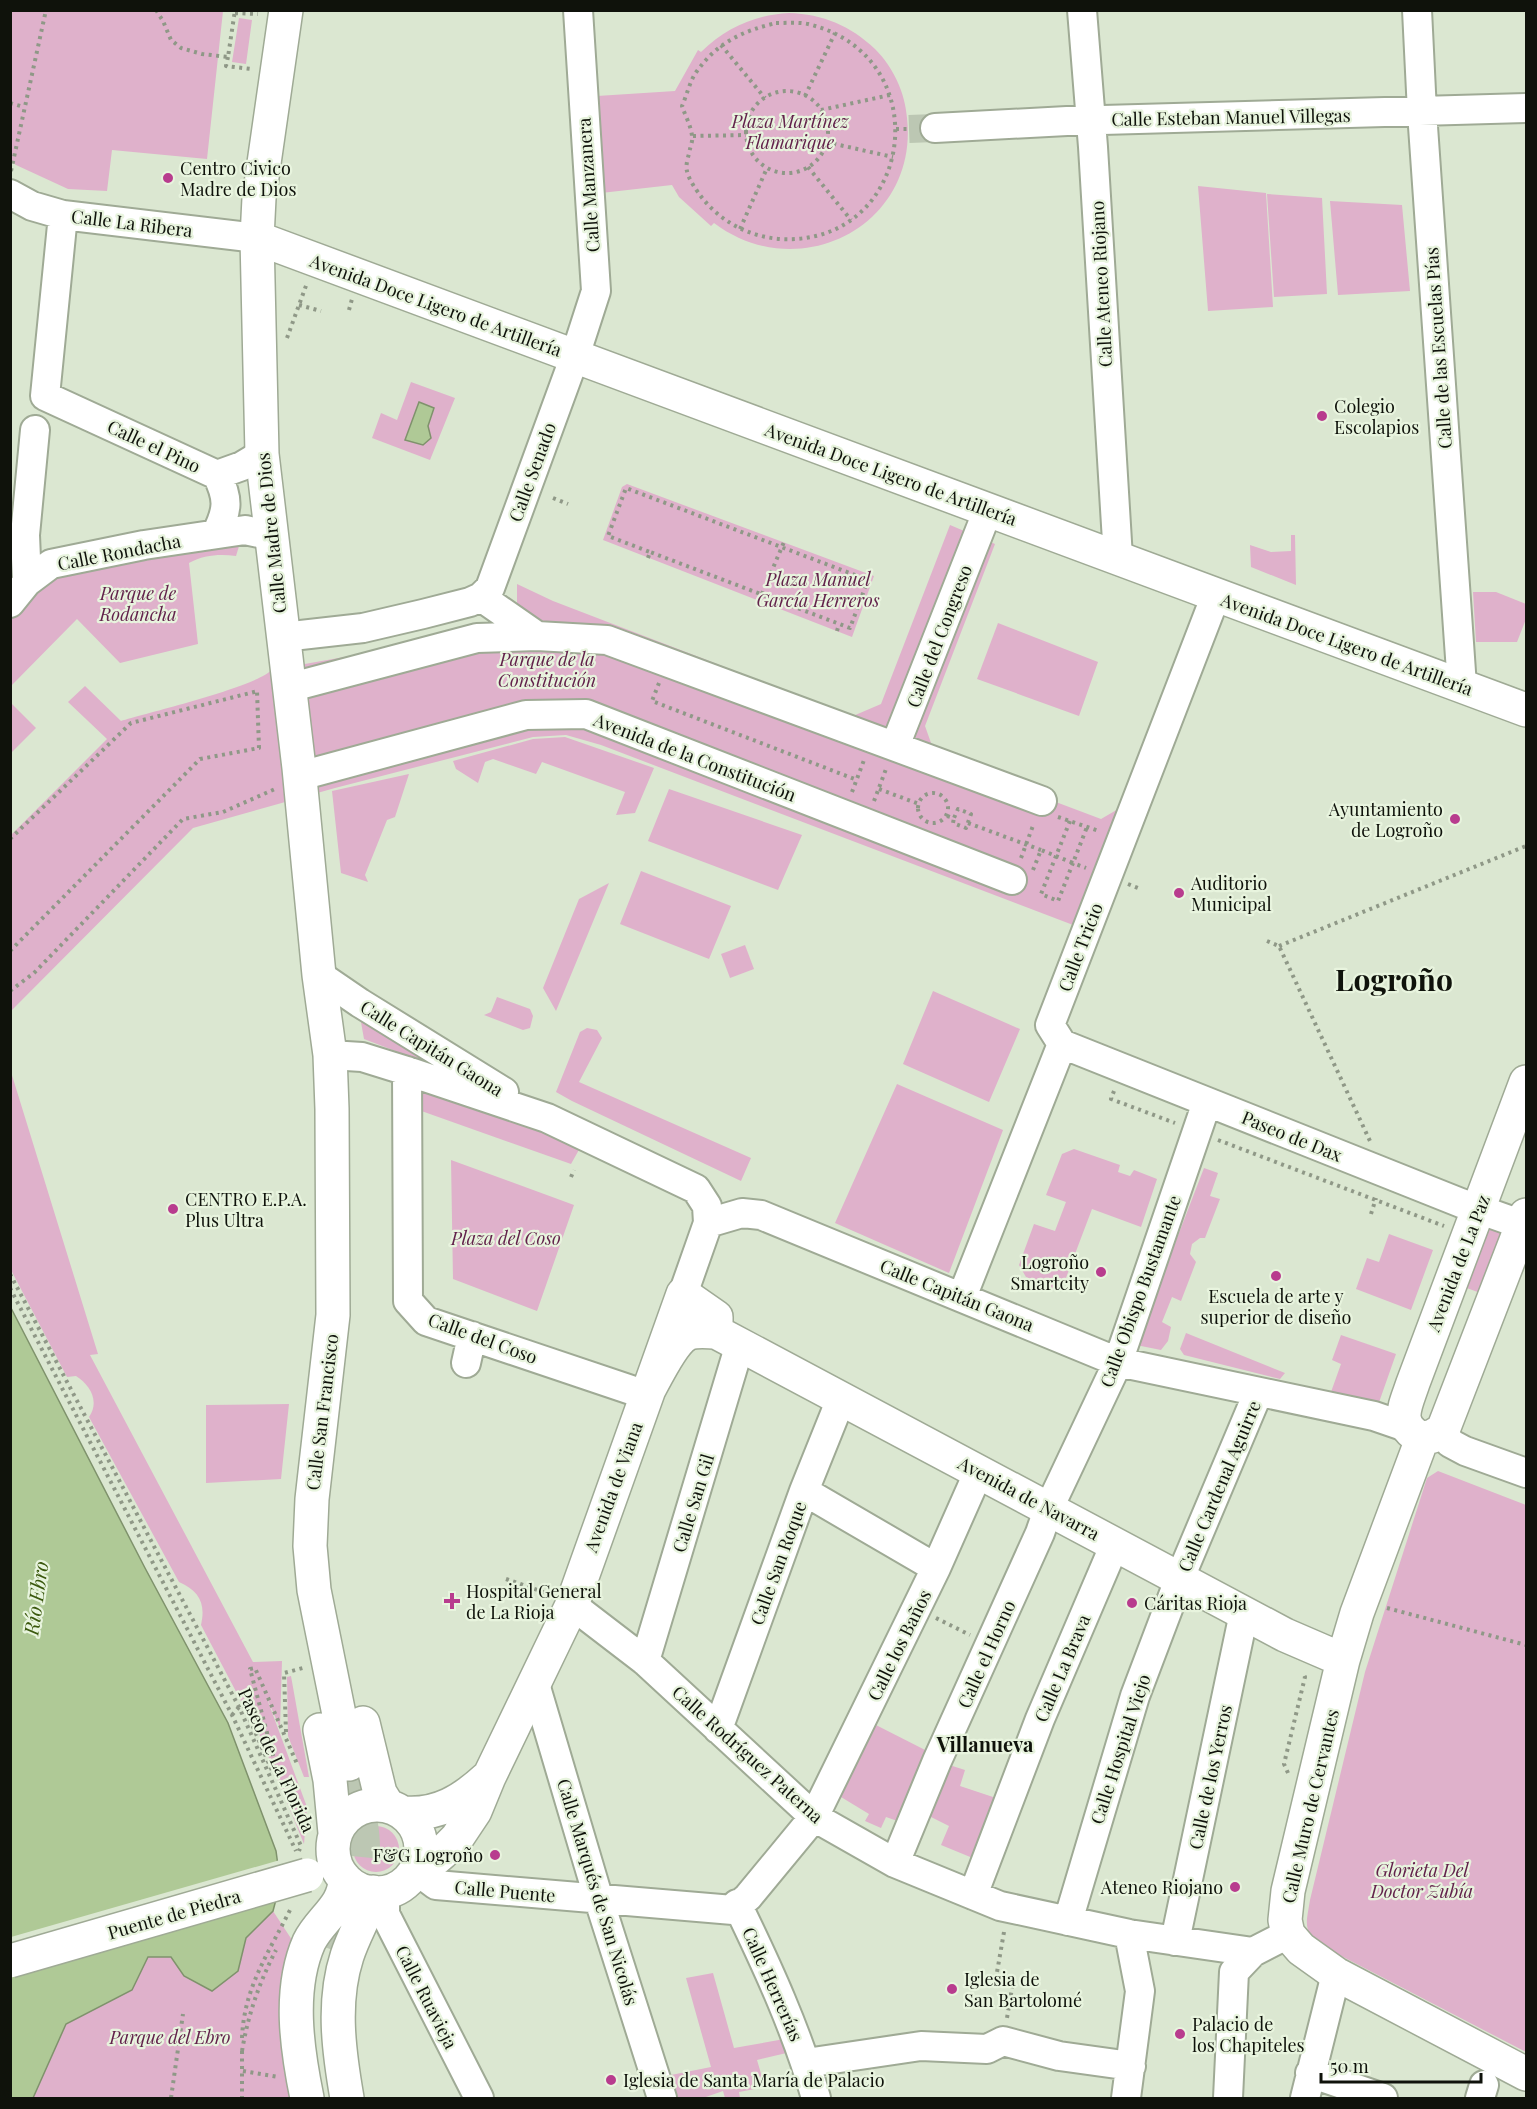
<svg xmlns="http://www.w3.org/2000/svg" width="1537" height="2109" viewBox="0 0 1537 2109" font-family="'Playfair Display',serif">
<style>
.green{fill:#dfb1cb}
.water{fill:#afc996;stroke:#7f926c;stroke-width:1.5}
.pier{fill:#dbe7d1}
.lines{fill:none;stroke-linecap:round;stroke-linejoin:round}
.minor-tunnel{stroke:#bcc7b3;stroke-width:28;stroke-dasharray:28 14;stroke-linecap:butt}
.major-tunnel{stroke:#bcc7b3;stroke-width:33;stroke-dasharray:33 16;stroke-linecap:butt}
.minor-casing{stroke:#9faa95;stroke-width:32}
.major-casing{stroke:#9faa95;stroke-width:36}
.path{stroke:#8f9887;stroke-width:4;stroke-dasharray:3 4.5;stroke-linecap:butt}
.minor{stroke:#fff;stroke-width:28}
.major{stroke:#fff;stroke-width:33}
.major-bridge-casing{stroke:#9faa95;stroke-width:36;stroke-linecap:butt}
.major-bridge{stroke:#fff;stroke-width:33}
.poi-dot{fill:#b83c8e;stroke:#e8f4de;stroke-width:2}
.labels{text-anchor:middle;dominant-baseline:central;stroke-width:4.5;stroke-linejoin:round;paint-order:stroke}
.street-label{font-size:18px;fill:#0f120b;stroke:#e8f4de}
.park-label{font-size:18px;font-style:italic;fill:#62224b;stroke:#e8f4de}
.poi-label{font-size:18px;fill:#0f120b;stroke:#e8f4de;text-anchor:start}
.water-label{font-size:20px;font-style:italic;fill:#3a580d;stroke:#e8f4de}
.neighbourhood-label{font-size:20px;font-weight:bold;fill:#0f120b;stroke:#e8f4de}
.town-label{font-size:30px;font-weight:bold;fill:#0f120b;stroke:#e8f4de}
</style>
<rect width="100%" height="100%" fill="#dbe7d1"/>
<path class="green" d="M10,11H223L207,159L112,150L107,191L68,189L16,165L10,160Z
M789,13C823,14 851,26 875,49C893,67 905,92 907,118C919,226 799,287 714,223L711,226L679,197L672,185L601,193L597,96L675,91L698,50L701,52C726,28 754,15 789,13Z
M239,18L252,20L246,64L232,62Z
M1198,186L1266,193L1273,307L1208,311Z
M1267,194L1322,198L1327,294L1274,297Z
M1330,201L1402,205L1410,291L1338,295Z
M411,382L455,398L430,460L372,438L381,413L397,420Z
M627,484L874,576L852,637L603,540L622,487Z
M950,525L995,544L925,726L936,757L1101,819L1132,801L1081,928L601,745L566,735L533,737L335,788L193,828L11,1011V835L107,739L68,702L85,686L121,721C147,713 259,686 271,670L485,632L517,606V584L553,601L853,716L881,704Z
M244,530L236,556C219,554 204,555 189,563L198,644L120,663L77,619L11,686V604L51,564Z
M1291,535H1295L1296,585L1251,567L1250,545L1271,552L1291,551Z
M1473,592H1496L1526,604V619L1517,642H1476Z
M998,623L1098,662L1079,716L977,679Z
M11,703L36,728L11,753Z
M565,737L654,768L635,813L616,815L625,792L542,762L536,774L493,759L485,762L478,783L456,769L453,761L533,739Z
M409,774L395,817L387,820L365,875L368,882L341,873L332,791Z
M669,789L802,835L778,890L648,841Z
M641,871L731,906L709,959L620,924Z
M609,883L556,1011L543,988L579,899Z
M745,945L754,969L730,978L721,954Z
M933,991L1020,1029L989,1102L903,1064Z
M497,997L530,1009L533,1016L530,1028L523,1030L484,1015L491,1012Z
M359,1011L476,1082L364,1039Z
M587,1028L597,1030L602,1038L579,1082L751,1158L741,1181L572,1101L556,1092L580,1032Z
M11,1072L98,1354L90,1355L253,1662L282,1661L280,1728L266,1696L307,1807L304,1844L246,1702L242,1703L201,1625C206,1603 199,1591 179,1582L89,1417C100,1401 90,1385 76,1376L67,1377L11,1270Z
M897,1084L1003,1130L949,1273L835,1223Z
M427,1090L540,1131L580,1148L571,1164L413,1108L419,1095Z
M1074,1149L1120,1165L1118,1172L1130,1176L1134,1170L1157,1179L1141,1227L1092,1209L1061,1291L1026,1277L1019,1265L1034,1224L1055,1231L1066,1202L1046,1195L1062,1154Z
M451,1160L574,1205L537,1311L453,1279Z
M1204,1168L1218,1173L1210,1196L1220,1199L1205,1238H1200L1192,1244L1190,1254L1196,1262L1181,1301L1172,1297L1162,1322L1171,1327L1168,1341L1161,1350L1136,1345Z
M1482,1223L1505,1232L1483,1294L1456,1284Z
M1389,1234L1433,1250L1411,1310L1356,1289L1367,1258L1379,1262Z
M1186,1333L1285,1373L1280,1379L1184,1355L1180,1349Z
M1341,1335L1396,1354L1377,1408L1331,1392L1341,1364L1332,1360Z
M289,1404L281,1479L206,1483V1405Z
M1438,1471L1526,1505V2052L1324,1947C1302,1931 1306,1925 1310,1900L1365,1672L1427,1478Z
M291,1676L309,1777H304L288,1736L287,1677Z
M872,1723L933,1754L906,1824L886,1817L881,1828L865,1821L869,1814L841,1797Z
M943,1763L965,1770L960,1786L1002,1800L980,1861L941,1845L949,1826L921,1812Z
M353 1849a23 23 0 1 1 46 0a23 23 0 1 1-46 0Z
M273,1911L296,1946L297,2098H33L66,2024L132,1990L148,1957H171L184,1976L238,1971L246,1938Z
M713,1973L734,2048L790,2038L795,2051L757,2060L765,2087L739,2092L740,2098H725L723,2091L703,2098H673L666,2076L711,2067L686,1978Z"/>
<path class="water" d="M419,402L434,408L428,426L431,438L423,445L405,440Z
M10,1306L145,1568L228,1723L276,1851L279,1873L278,1892L273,1911L246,1938L238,1971L212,1991L184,1976L171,1957H148L132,1990L66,2024L33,2098H10Z"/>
<path class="pier" d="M280,1860L282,1873L11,1972V1937Z"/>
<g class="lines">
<path class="minor-tunnel" d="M909,129L935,128"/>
<path class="major-tunnel" d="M330,1949C341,1919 360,1888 363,1856C366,1830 354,1791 349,1764"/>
<g class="minor-casing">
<path id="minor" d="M1082,10L1093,147L1118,558
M1417,10L1422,112L1462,686
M935,128L1067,121L1526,108
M10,194L32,206L63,215L257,238
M63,215L45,396L217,475L242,466L262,454
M216,534C228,510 229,499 217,475
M27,582L25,535L35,430
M481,597L537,636
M10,603L27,582L51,564L144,545L245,530L273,536
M283,637L363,628L423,614L470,602L481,597L490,588L575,356L596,291L578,10
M288,688L477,638L537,636L607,640L1042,801
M895,746L982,525
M300,776L526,715L586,714L1012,880
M319,975L360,1003L504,1092
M1062,1044L1461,1203L1523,1225
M1062,1044L1050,1025L1216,595
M330,1055L362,1057L407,1071L547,1118L696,1189L707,1206L708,1223L683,1294
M407,1071L408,1301L426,1321L646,1395
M708,1223L742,1213L761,1215L1118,1362L1374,1416L1406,1427
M962,1297L1062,1044
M466,1363L472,1336
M1443,1430L1450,1443L1465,1451L1526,1473
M804,1491L936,1568
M572,1605L645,1661L814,1817L895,1863L1000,1906L1129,1934L1253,1952
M645,1661L740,1344
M535,1684L599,1900L662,2098
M718,1729L804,1491L841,1399
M895,1863L937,1761L1040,1533L1048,1510L1118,1362L1207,1102
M416,1870L436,1885L733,1910L748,1897L814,1817L936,1568L979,1471
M385,1892V1914L479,2098
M973,1895L1040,1719L1115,1544
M737,1904C768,1968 797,2031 816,2098
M1068,1921L1135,1696L1179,1580L1258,1393
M1175,1941L1244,1613
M806,2063L921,2046L987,2049L1003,2041L1059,2056L1131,2066
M1310,2073L1383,2098
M1126,2098L1140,1991L1129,1934
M1228,2098L1234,1972L1253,1952L1288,1934
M1305,2098L1336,1974
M1480,2098L1484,2085"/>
</g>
<g class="major-casing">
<path id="major" d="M286,10L259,198L257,238L262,454L299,768L319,975L330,1055L332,1109L333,1315L312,1499L310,1546L314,1590L349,1764
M257,238L1526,710
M1526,1082L1413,1383C1405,1407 1394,1424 1422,1439L1433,1436L1443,1430L1526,1215
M646,1395C655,1379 672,1342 687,1334C696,1330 707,1332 716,1332L1285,1635L1343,1660
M1422,1439L1357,1613L1343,1660L1288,1891L1285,1920L1288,1934L1301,1949L1336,1974L1526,2074
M363,1723L380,1793L388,1806
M320,1730L330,1780L335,1833
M333 1849a44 44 0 1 1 88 0a44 44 0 1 1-88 0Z
M403,1813C438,1816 463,1800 487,1778
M417,1867L435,1859L442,1853L457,1838L475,1811L489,1777L572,1605L683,1294L716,1317V1332
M307,2098C297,2049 288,1990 309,1942C320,1919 345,1907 345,1879
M347,2098C339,2052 332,2002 347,1956C354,1934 367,1914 373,1892"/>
</g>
<path class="path" d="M156,10L163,21L171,40L181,48L202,54L228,57L235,10
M235,13L258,14
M776,23C787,23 798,22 808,24C941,56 914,246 781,239C749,237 719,221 700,195C696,190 688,178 687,171C685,165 689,155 690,149C691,145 693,140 692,136C691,126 685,115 682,106C687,95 690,80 697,71C718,42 743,31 776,23Z
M721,45L765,98
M228,57L226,66L251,69
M746 132a41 41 0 1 1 82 0a41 41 0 1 1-82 0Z
M805,96L835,33
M10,103L24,107
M821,110L890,95
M896,129H909
M693,136L746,135
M826,142L893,157
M808,167L851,220
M11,171L46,10
M740,229L767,168
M299,305L321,311
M349,310L352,299
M287,338L307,283
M553,498L568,504
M648,558L650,552L850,628L868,580L626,488L608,536L650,552
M759,601L784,542
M837,631L839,624
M659,683L652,701L857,780
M879,789L919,804
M852,792L864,760
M918 808a15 15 0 1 1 30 0a15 15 0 1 1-30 0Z
M874,801L886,769
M947,816L954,818L958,809L971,814L966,828L953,823L954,818
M1058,817L1099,831
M1070,821L1056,856L1073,863L1087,827
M968,823L1041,850
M10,839L131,723L258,691
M1021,858L1034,823
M1033,870L1041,850L1056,856L1041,894L1058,901L1073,863L1086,868
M1128,884L1138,888
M1267,941L1279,946L1370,1141
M1279,946L1526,846
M10,951L200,759L259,748L257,691
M10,991L34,973L183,819L223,812L275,789
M1114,1091L1111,1099L1175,1123
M1218,1140L1444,1226
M571,1177L574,1170
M1371,1214L1376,1198
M10,1274L239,1707L301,1846L299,1851
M10,1288L232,1715L296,1851
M506,1579L546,1593L547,1591
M1387,1608L1526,1645
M936,1618L970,1635
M232,1715L239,1707L244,1706L273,1773L278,1774L250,1669L255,1668L298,1766
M286,1732L284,1673L303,1668
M1288,1773L1284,1764L1305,1677L1303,1673
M1004,1932L996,1978L1013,1982L1007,2018
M242,2038C244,1986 270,1951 292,1906
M242,2051C248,2015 259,1983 276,1950
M242,2051V2098
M243,2071L278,2077
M171,2098L183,2014"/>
<use href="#minor" class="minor"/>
<use href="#major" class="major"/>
<g class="major-bridge-casing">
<path id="major-bridge" d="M10,1961L307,1875"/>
</g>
<use href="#major-bridge" class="major-bridge"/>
</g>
<g class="poi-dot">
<circle cx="168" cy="178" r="6"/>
<circle cx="1322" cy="416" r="6"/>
<circle cx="1455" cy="819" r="6"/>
<circle cx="1179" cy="893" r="6"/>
<circle cx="173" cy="1209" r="6"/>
<circle cx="1101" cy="1272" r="6"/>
<circle cx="1276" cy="1276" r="6"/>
<path d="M449 1592h6v6h6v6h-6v6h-6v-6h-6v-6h6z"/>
<circle cx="1132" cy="1603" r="6"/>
<circle cx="495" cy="1855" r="6"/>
<circle cx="1235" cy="1887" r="6"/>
<circle cx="952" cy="1989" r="6"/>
<circle cx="1180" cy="2034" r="6"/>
<circle cx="611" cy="2080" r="6"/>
</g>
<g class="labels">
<g class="street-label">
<text transform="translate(1231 117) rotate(-1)">Calle Esteban Manuel Villegas</text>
<text transform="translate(588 185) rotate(-94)">Calle Manzanera</text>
<text transform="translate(132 223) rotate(7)">Calle La Ribera</text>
<text transform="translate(1101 284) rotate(-93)">Calle Ateneo Riojano</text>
<text transform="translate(436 305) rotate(20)">Avenida Doce Ligero de Artillería</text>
<text transform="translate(1438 348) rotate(-94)">Calle de las Escuelas Pías</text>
<text transform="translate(154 446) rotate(25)">Calle el Pino</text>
<text transform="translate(532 472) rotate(-70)">Calle Senado</text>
<text transform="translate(891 474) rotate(20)">Avenida Doce Ligero de Artillería</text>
<text transform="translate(271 533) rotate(-96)">Calle Madre de Dios</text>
<text transform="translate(119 552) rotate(-11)">Calle Rondacha</text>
<text transform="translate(939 636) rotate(-69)">Calle del Congreso</text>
<text transform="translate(1347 644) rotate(20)">Avenida Doce Ligero de Artillería</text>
<text transform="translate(695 757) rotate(21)">Avenida de la Constitución</text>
<text transform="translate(1080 947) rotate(-69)">Calle Tricio</text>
<text transform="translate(432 1048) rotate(32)">Calle Capitán Gaona</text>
<text transform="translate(1292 1136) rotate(22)">Paseo de Dax</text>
<text transform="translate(1458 1263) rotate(-69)">Avenida de La Paz</text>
<text transform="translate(1140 1291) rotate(-70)">Calle Obispo Bustamante</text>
<text transform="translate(957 1295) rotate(22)">Calle Capitán Gaona</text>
<text transform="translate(483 1338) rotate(20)">Calle del Coso</text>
<text transform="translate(322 1412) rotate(-83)">Calle San Francisco</text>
<text transform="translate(1219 1486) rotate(-67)">Calle Cardenal Aguirre</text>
<text transform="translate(613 1487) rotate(-70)">Avenida de Viana</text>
<text transform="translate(1029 1498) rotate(28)">Avenida de Navarra</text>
<text transform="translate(693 1503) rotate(-73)">Calle San Gil</text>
<text transform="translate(778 1563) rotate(-70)">Calle San Roque</text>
<text transform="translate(899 1645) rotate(-64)">Calle los Baños</text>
<text transform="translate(986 1654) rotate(-66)">Calle el Horno</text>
<text transform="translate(1062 1668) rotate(-67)">Calle La Brava</text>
<text transform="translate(1120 1749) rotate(-72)">Calle Hospital Viejo</text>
<text transform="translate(748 1754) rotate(42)">Calle Rodríguez Paterna</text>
<text transform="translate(277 1760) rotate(65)">Paseo de La Florida</text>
<text transform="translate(1210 1777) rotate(-78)">Calle de los Yerros</text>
<text transform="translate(1310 1806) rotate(-77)">Calle Muro de Cervantes</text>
<text transform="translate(505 1891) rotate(5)">Calle Puente</text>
<text transform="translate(598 1892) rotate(73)">Calle Marqués de San Nicolás</text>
<text transform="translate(174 1914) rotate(-16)">Puente de Piedra</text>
<text transform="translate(773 1984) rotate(66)">Calle Herrerías</text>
<text transform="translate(427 1997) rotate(63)">Calle Ruavieja</text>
</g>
<g class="park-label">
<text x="790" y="121">Plaza Martínez<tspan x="790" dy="21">Flamarique</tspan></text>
<text x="818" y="579">Plaza Manuel<tspan x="818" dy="21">García Herreros</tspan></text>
<text x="138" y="593">Parque de<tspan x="138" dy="21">Rodancha</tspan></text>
<text x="547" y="659">Parque de la<tspan x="547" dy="21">Constitución</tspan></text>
<text x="506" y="1238">Plaza del Coso</text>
<text x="1422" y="1870">Glorieta Del<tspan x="1422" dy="21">Doctor Zubía</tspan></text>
<text x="170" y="2037">Parque del Ebro</text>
</g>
<g class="poi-label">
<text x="180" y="168">Centro Civico<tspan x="180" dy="21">Madre de Dios</tspan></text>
<text x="1334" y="406">Colegio<tspan x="1334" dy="21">Escolapios</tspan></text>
<text x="1443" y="809" text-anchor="end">Ayuntamiento<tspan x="1443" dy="21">de Logroño</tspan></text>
<text x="1191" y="883">Auditorio<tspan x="1191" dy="21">Municipal</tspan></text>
<text x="185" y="1199">CENTRO E.P.A.<tspan x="185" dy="21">Plus Ultra</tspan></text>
<text x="1089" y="1262" text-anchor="end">Logroño<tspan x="1089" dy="21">Smartcity</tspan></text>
<text x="1276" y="1296" text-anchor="middle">Escuela de arte y<tspan x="1276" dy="21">superior de diseño</tspan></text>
<text x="466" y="1591">Hospital General<tspan x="466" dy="21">de La Rioja</tspan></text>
<text x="1144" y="1603">Cáritas Rioja</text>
<text x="483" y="1855" text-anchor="end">F&amp;G Logroño</text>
<text x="1223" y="1887" text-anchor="end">Ateneo Riojano</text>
<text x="964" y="1979">Iglesia de<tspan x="964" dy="21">San Bartolomé</tspan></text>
<text x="1192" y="2024">Palacio de<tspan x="1192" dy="21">los Chapiteles</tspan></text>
<text x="623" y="2080">Iglesia de Santa María de Palacio</text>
</g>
<g class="water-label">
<text transform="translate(35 1598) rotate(-82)">Río Ebro</text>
</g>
<g class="neighbourhood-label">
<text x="985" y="1743">Villanueva</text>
</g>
<g class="town-label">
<text x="1394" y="979">Logroño</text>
</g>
</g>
<rect width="1537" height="2109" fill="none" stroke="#0f120b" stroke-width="24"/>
<path d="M1321 2073v9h160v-9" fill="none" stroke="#0f120b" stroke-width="3"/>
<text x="1330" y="2073" font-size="18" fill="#0f120b" stroke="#e8f4de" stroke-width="4.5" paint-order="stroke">50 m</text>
</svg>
